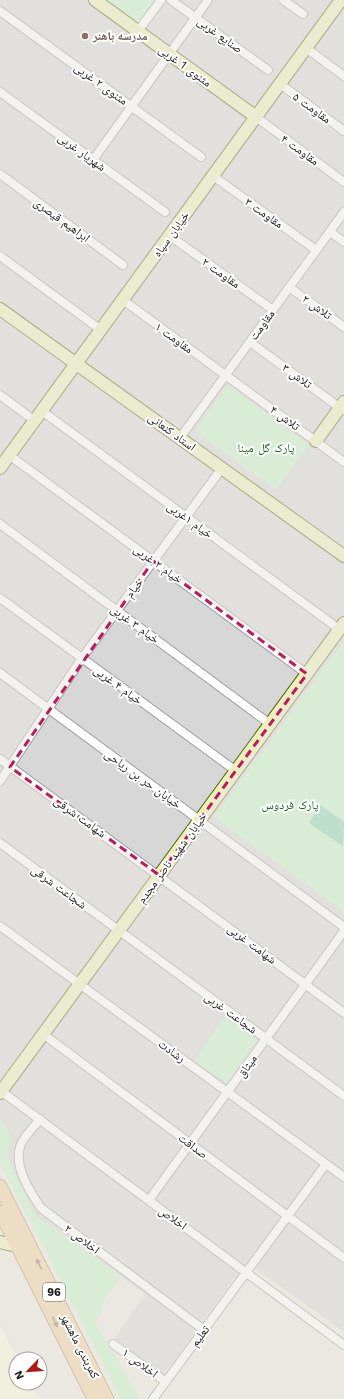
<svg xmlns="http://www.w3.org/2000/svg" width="344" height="1399" viewBox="0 0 344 1399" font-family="'Work Sans','Noto Naskh Arabic',sans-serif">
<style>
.residential{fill:#d8d7d7}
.education{fill:#f9fada}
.park{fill:#c1f2c7}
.pitch{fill:#87d2b7}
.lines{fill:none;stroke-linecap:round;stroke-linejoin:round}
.street-casing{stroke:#9e9e9e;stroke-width:10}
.secondary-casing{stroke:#576211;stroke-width:14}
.primary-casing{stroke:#805f11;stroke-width:14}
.street{stroke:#fff;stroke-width:8}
.secondary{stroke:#ecf1b9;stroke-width:12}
.primary{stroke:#f0d0a1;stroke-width:13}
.oneway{fill:#907e64}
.marked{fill:none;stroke:#c2185b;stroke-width:3;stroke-dasharray:8 5;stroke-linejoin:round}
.education-dot{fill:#8d6e63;stroke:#fff;stroke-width:1.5}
.labels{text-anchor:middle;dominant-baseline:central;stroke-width:4;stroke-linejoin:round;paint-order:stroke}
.shield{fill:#fff;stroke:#5f5f5f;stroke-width:1}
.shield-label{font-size:11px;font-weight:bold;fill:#1a1a1a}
.street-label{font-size:12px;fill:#1a1a1a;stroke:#fff}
.education-label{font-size:12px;font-weight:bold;fill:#785e54;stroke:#fff;text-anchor:start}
.park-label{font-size:12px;fill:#176a20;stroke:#fff}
</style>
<rect width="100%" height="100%" fill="#ebe8e1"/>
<path class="residential" d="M0,0H344V1332L246,1262L162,1377L110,1345L145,1294L34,1214L0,1144Z"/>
<path class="education" d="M0,1325L17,1359L16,1383H30L38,1399H0Z"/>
<path class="park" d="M102,0H158L138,27Z
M228,385L309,445L276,490L195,431Z
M344,641V912L214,817Z
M225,1016L257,1040L227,1083L194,1061Z
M0,1119L11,1135L7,1157L34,1214L122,1277L107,1295L96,1323L140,1399H121L0,1163Z"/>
<path class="pitch" d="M320,805L344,822L343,846L309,823Z"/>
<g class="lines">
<g class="street-casing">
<path id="street" d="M171,0L268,70
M283,0L303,14
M0,11L201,157
M138,31L161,0
M306,48L344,76
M280,84L344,131
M0,92L165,212
M256,117L344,182
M93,160L208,0
M0,174L123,265
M213,176L316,250
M330,232L344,242
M170,236L273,310
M0,256L101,330
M289,287L344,327
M123,300L344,462
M250,342L343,410
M0,395L35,421
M42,411L339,629
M180,438L344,212
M9,455L307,674
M0,524L270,724
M0,598L236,771
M0,673L344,927
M0,759L344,1013
M0,781L82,658L222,468
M0,843L344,1096
M0,926L344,1177
M43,1034L344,1258
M1,1091L344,1345
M40,1119C34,1127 22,1138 20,1147C14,1167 30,1192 41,1208L204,1330
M149,1200L344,931
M113,1344L166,1382
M153,1399L326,1164"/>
</g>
<g class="secondary-casing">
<path id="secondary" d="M95,0L256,117
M0,309L344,556
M316,441L344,402
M0,468L341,0
M0,1093L344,623
M0,1242L17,1246"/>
</g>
<g class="primary-casing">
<path id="primary" d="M0,1186L107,1399
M0,1212L94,1399"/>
</g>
<use href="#street" class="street"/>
<use href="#secondary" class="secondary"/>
<use href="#primary" class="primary"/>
</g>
<defs><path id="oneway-solid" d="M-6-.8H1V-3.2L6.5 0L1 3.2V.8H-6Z"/></defs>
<g class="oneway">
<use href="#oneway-solid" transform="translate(39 1264) rotate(-117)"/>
<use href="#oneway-solid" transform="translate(55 1322) rotate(63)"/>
</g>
<path d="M0 0H344V1399H0ZM153,561L307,674L159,875L10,767Z" fill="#ebe8e1" fill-opacity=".55" fill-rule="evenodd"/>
<path class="marked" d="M153,561L307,674L159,875L10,767Z"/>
<circle class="education-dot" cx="85" cy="36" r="4"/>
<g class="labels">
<rect class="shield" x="43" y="1283" width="22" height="18" rx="3"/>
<g class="shield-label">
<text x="54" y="1292">96</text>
</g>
<g class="street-label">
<text transform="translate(220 35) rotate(36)">صنایع غربی</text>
<text transform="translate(185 66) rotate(36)">مثنوی 1 غربی</text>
<text transform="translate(101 84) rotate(36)">مثنوی ۲ غربی</text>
<text transform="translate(312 108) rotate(36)">مقاومت ۵</text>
<text transform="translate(300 150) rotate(36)">مقاومت ۴</text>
<text transform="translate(82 152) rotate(36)">شهریار غربی</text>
<text transform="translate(264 213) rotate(35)">مقاومت ۳</text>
<text transform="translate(62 220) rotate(36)">ابراهیم قیصری</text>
<text transform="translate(171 234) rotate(-54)">خیابان سپاه</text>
<text transform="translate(221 273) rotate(35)">مقاومت ۲</text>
<text transform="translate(317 307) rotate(36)">تلاش ۲</text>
<text transform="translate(262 325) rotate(-54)">مقاومت</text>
<text transform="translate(174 338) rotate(36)">مقاومت ۱</text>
<text transform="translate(297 376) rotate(36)">تلاش ۳</text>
<text transform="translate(285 418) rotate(36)">تلاش ۴</text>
<text transform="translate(172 432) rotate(36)">استاد کنعانی</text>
<text transform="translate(190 520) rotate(36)">خیام ۱غربی</text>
<text transform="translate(158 564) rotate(36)">خیام ۲ غربی</text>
<text transform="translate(134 588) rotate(-53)">خیام</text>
<text transform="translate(135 624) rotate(36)">خیام ۳ غربی</text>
<text transform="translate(118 685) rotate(36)">خیام ۴ غربی</text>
<text transform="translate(143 779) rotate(36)">خیابان حر بن ریاحی</text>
<text transform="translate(80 817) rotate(36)">شهامت شرقی</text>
<text transform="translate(172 858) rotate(-54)">خیابان شهید ناصر مجدم</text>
<text transform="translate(59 887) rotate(36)">شجاعت شرقی</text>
<text transform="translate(252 944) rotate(37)">شهامت غربی</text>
<text transform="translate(231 1013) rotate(36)">شجاعت غربی</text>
<text transform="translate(172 1051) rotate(36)">رشادت</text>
<text transform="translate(247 1066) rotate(-54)">میثاق</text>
<text transform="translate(193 1146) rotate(37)">صداقت</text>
<text transform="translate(173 1218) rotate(36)">اخلاص</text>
<text transform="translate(82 1239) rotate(37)">اخلاص ۲</text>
<text transform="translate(200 1336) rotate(-53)">تعلیم</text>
<text transform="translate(80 1346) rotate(63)">کمربندی ماهشهر</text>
<text transform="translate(140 1363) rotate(36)">اخلاص ۱</text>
</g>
<g class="education-label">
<text x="93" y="36">مدرسه باهنر</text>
</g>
<g class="park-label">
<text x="266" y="448">پارک گل مینا</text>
<text x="290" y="805">پارک فردوس</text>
</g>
</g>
<g transform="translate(28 1371) rotate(245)"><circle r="19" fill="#ffffff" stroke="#a3a3a3"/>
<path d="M0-3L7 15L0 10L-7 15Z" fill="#ae1b16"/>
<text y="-6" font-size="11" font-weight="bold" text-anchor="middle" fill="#1a1a1a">N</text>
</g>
</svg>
